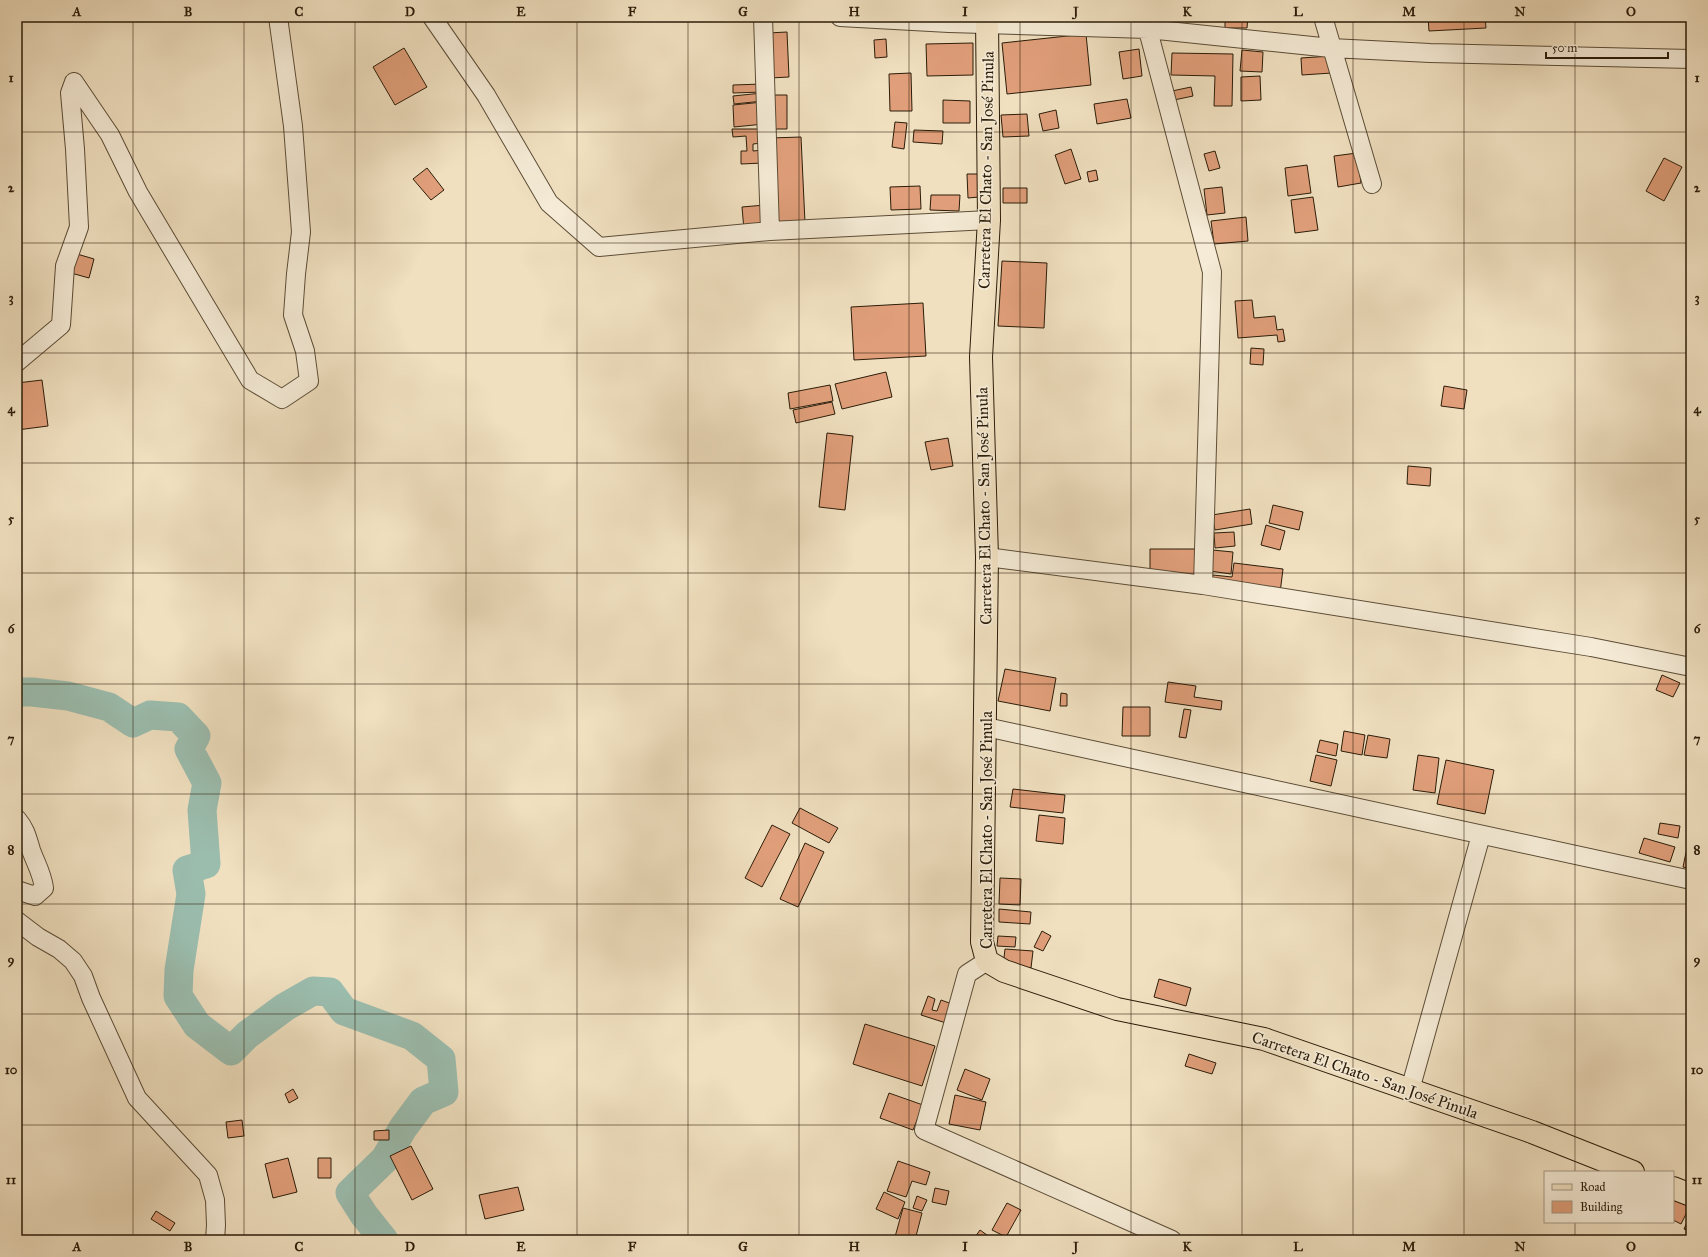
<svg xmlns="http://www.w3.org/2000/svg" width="1708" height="1257" viewBox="0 0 1708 1257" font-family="'IM FELL Great Primer',serif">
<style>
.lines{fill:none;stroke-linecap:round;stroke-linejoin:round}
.river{stroke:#9bbdae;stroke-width:29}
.building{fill:#e09f7a;stroke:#2b1c09}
.street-casing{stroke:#5c4d37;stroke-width:20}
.primary-casing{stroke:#2b1c09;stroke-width:24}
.street{stroke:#f5ebd6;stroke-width:18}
.primary{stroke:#f0e0c0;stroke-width:22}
.grid{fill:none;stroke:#2b1c09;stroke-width:1;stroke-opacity:0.55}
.labels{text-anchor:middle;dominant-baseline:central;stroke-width:3.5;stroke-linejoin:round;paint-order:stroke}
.street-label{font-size:16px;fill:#2b1c09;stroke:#f5ebd6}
.neatline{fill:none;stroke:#2b1c09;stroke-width:1.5}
.grid-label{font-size:13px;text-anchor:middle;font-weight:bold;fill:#2b1c09}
</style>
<rect width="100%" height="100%" fill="#f0e0c0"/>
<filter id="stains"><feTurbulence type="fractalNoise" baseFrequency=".005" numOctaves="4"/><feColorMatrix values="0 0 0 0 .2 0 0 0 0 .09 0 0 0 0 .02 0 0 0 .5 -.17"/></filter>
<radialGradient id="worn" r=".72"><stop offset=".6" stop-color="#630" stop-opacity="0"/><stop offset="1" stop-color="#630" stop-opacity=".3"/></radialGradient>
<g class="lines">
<path class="river" d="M17,692H32L68,696L109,707L133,723L150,715L178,717L196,736L189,749L207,783L202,810L206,864L187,870L191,894L179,970L178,996L197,1025L231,1051L247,1035L285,1007L313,991L330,992L344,1011L412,1036L441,1059L444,1092L423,1101L403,1128L385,1159L350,1193L364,1215L384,1240"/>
</g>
<path class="building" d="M1225,17H1248L1247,28H1225Z
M1428,17H1485L1486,28L1429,31Z
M787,32L789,77L770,78L768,33Z
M1086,34L1091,85L1007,94L1002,43Z
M886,39L887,57L875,58L874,40Z
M973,43V75L927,76L926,44Z
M404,48L427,87L395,105L373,67Z
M1139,49L1142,76L1123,79L1119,52Z
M1242,50L1263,52L1262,72L1240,71Z
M1172,53L1233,54L1232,106H1214L1215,76L1171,75Z
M1331,56L1332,73L1302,75L1301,58Z
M911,73L912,111H890L889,74Z
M1260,76L1261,100L1241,101V77Z
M762,84V92L733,93V85Z
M1191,87L1193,96L1174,100L1172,91Z
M762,93L763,101L734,104L733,96Z
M770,95H787V129H769Z
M1127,99L1131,118L1097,124L1094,104Z
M943,100L970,101V123H943Z
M763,102L764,124L734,127L733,105Z
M1056,110L1059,128L1043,131L1039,114Z
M1027,114L1029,136L1003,137L1001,115Z
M895,122L907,123L904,149L892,147Z
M732,129H761L762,143L753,144V151L763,150V163L741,164V151H747L746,136L733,137Z
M914,130L943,131L942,144L913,142Z
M801,137L805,223L773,225L770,138Z
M1071,149L1081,179L1065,184L1055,155Z
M1215,151L1220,168L1209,171L1204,154Z
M1357,153L1361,183L1338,187L1334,156Z
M1664,158L1682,167L1664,201L1646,191Z
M1307,165L1311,193L1288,196L1285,168Z
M427,168L444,190L431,200L413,179Z
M1096,170L1098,180L1089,182L1087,172Z
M967,174H978L979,197L968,198Z
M920,186L921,209L891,210L890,187Z
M1222,187L1225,213L1207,215L1204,189Z
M1003,188H1027V203H1003Z
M931,195H960L959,211L930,210Z
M1313,197L1318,230L1295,233L1291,200Z
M765,205L767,228L744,230L742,207Z
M1246,217L1248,241L1214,244L1211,221Z
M77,254L94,259L89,278L71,273Z
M1002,261L1047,263L1044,328L998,326Z
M1252,300L1254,318L1275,316L1277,330L1283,329L1285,341L1278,342L1277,335L1238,338L1235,301Z
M923,303L926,356L854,360L851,307Z
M1251,348L1264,349L1263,365L1250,364Z
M886,372L892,397L842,409L835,384Z
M42,380L48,426L17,430V383Z
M830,385L833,401L790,409L788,393Z
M1444,386L1467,390L1464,409L1441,406Z
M832,402L835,414L796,423L793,410Z
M827,433L853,436L845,510L819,507Z
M948,438L953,466L931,470L925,442Z
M1408,466L1431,468L1430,486L1407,484Z
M1273,505L1303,512L1299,530L1269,523Z
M1250,509L1252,524L1215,530L1212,515Z
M1266,525L1285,531L1280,550L1261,545Z
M1234,532L1235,546L1215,548L1214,533Z
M1150,549H1198V575H1150Z
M1212,550L1233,552L1231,574L1210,571Z
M1234,563L1283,569L1280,593L1212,585L1213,575L1232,577Z
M1005,669L1056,678L1050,711L998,701Z
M1662,675L1680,683L1673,697L1656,690Z
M1168,682L1196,686L1194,697L1222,701L1221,710L1165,702Z
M1061,693L1067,694V706H1060Z
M1123,707H1150V736H1122Z
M1184,709L1191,710L1186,738L1179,737Z
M1344,731L1365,735L1362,755L1341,751Z
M1368,735L1390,739L1387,758L1364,755Z
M1320,740L1338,744L1336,756L1317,752Z
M1316,755L1337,760L1331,786L1310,781Z
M1418,755L1439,758L1435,793L1413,790Z
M1446,760L1494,770L1485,814L1437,804Z
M1013,789L1065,795L1063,813L1010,807Z
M800,808L838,828L829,843L792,823Z
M1039,815L1065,818L1063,844L1036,841Z
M1660,823L1680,826L1678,838L1658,834Z
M772,825L790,834L762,887L745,878Z
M1644,838L1675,847L1670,862L1639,853Z
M805,843L824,852L798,907L780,899Z
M1688,843H1691V869L1683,867Z
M1000,878L1021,879L1020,905L999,904Z
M999,909L1031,912L1030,924L999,922Z
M1042,931L1051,936L1043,951L1034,947Z
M998,936L1016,937L1015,947L997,946Z
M1005,949L1033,951L1031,968L1003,966Z
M1159,979L1191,988L1186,1006L1154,997Z
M928,996L935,999L932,1010L937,1011L941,1000L952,1004L946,1023L921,1015Z
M865,1024L935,1046L922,1086L853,1064Z
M1189,1054L1216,1063L1212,1074L1185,1066Z
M965,1069L990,1079L982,1100L957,1090Z
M293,1089L298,1098L289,1103L285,1094Z
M889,1093L923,1105L913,1130L880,1118Z
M955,1095L986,1102L980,1130L949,1124Z
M242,1120L244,1136L228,1138L226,1122Z
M389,1130V1140H374V1131Z
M411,1146L433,1189L412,1200L390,1156Z
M288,1158L297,1192L273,1198L265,1164Z
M318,1158H331V1178H318Z
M898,1161L930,1172L926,1185L912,1181L906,1197L887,1191Z
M518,1187L524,1210L485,1219L479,1195Z
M935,1188L949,1191L946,1205L932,1202Z
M884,1192L905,1202L898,1219L876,1209Z
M1673,1195L1691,1204L1681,1224L1673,1220Z
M917,1196L927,1200L922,1211L913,1208Z
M1007,1203L1021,1210L1006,1237L992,1230Z
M903,1208L922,1213L915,1240H906L895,1237Z
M156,1211L175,1223L170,1231L151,1219Z
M1691,1214V1232L1684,1229Z
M980,1230L994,1240H973Z"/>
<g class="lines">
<g class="street-casing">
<path id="street" d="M432,17L486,95L549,203L599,247L770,231L989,220
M763,17L770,231
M840,17L949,23L1148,29L1331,48L1430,53L1691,59
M1323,17L1372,184
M1145,19L1212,272L1203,585
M74,82L110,135L138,192L250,380L282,399L309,381L305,351L293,315L296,274L301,232L293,126L278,17
M17,362L61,325L65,266L79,227L75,149L70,93L74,82
M987,557L1203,585L1591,647L1691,667
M986,727L1691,880
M17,819C26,830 27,837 31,850C36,864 42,873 44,888L35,896L17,890
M17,921L38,937L59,949L73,961L83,976L91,998L137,1098L208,1175L215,1200L216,1225L215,1240
M987,961L967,974L924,1130L1172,1240
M1410,1090L1481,835"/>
</g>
<g class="primary-casing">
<path id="primary" d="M987,17L989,220L981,357L987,557L982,942L987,961L1004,971L1117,1009L1264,1039L1532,1132L1633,1172
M1673,1188L1691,1195"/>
</g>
<use href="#street" class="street"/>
<use href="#primary" class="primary"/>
</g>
<path class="grid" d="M133,17V1240M244,17V1240M355,17V1240M466,17V1240M577,17V1240M688,17V1240M799,17V1240M909,17V1240M1020,17V1240M1131,17V1240M1242,17V1240M1353,17V1240M1464,17V1240M1575,17V1172M17,132H1691M17,243H1691M17,353H1691M17,463H1691M17,573H1691M17,684H1691M17,794H1691M17,904H1691M17,1014H1691M17,1125H1691M1575,1222V1240"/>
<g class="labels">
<g class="street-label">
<text transform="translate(986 170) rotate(-89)">Carretera El Chato - San José Pinula</text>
<text transform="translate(984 506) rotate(-91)">Carretera El Chato - San José Pinula</text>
<text transform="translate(986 830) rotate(-90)">Carretera El Chato - San José Pinula</text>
<text transform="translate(1365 1075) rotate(19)">Carretera El Chato - San José Pinula</text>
</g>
</g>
<rect width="1708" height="1257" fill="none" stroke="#f0e0c0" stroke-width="44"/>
<rect x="1544" y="1171" width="130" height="52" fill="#f5ebd6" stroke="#a49884"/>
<rect x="1552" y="1184" width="20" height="6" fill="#f0e0c0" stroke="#a49884"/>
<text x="1580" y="1191" font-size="12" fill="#2b1c09">Road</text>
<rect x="1552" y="1201" width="20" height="12" fill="#e09f7a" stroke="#a49884"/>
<text x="1580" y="1211" font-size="12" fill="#2b1c09">Building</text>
<path d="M1546 52v6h122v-6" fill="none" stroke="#2b1c09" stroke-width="2"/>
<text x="1552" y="52" font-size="12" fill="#2b1c09" stroke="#f5ebd6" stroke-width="3" paint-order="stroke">50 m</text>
<rect x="22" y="22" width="1664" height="1213" class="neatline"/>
<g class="grid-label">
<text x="77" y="16">A</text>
<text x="188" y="16">B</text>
<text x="299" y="16">C</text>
<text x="410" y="16">D</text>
<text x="521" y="16">E</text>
<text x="632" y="16">F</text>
<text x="743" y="16">G</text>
<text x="854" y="16">H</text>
<text x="965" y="16">I</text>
<text x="1076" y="16">J</text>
<text x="1187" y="16">K</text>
<text x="1298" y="16">L</text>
<text x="1409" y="16">M</text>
<text x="1520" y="16">N</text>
<text x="1631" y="16">O</text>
<text x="11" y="82">1</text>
<text x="1697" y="82">1</text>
<text x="11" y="192">2</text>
<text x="1697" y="192">2</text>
<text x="11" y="302">3</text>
<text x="1697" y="302">3</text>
<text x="11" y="413">4</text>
<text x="1697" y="413">4</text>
<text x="11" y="523">5</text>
<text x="1697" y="523">5</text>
<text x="11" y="633">6</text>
<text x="1697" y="633">6</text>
<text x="11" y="743">7</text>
<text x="1697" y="743">7</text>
<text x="11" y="854">8</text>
<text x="1697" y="854">8</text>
<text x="11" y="964">9</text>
<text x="1697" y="964">9</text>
<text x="11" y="1074">10</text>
<text x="1697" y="1074">10</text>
<text x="11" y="1184">11</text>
<text x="1697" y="1184">11</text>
<text x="77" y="1251">A</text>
<text x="188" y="1251">B</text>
<text x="299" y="1251">C</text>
<text x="410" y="1251">D</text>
<text x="521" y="1251">E</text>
<text x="632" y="1251">F</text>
<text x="743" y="1251">G</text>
<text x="854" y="1251">H</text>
<text x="965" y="1251">I</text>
<text x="1076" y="1251">J</text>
<text x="1187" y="1251">K</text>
<text x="1298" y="1251">L</text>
<text x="1409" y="1251">M</text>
<text x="1520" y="1251">N</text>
<text x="1631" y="1251">O</text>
</g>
<rect width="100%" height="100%" filter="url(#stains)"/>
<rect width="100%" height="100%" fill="url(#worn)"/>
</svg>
